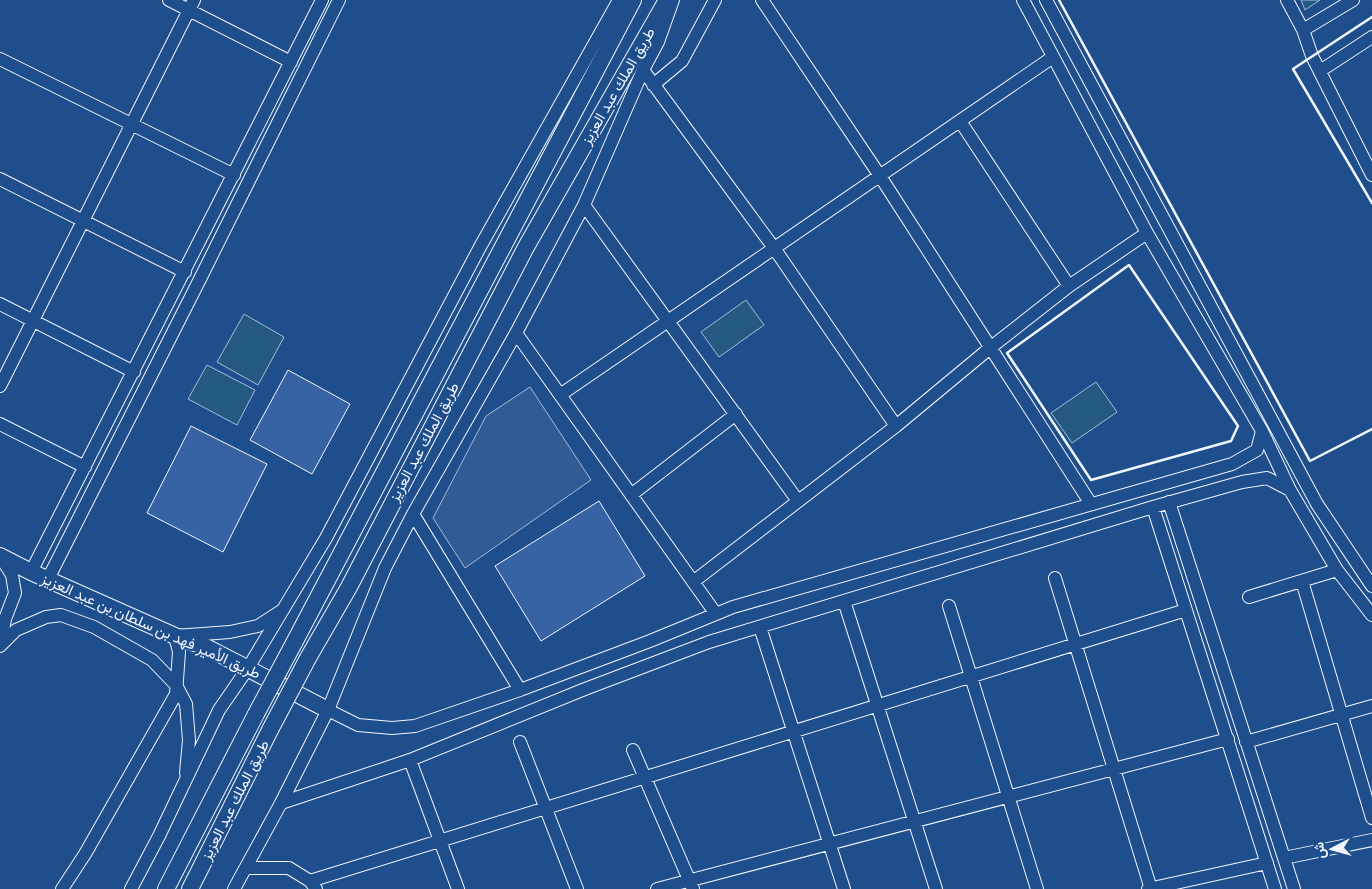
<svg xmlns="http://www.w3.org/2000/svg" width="1372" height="889" viewBox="0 0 1372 889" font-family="Raleway,Vazirmatn,sans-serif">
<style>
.green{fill:#245a82;stroke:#a8bbd7}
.parking{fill:#305b95;stroke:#a8bbd7}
.building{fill:#3563a3;stroke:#f2f6ff}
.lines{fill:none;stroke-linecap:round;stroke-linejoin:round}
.minor-casing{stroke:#f2f6ff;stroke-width:14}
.major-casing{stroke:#f2f6ff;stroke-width:18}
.minor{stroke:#1f4e8c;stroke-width:12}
.major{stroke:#1f4e8c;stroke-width:16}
.major-bridge-casing{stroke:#f2f6ff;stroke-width:18;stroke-linecap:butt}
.major-bridge{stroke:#1f4e8c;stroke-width:16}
.wall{stroke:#f2f6ff;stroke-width:2.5}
.labels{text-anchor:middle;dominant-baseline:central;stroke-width:4;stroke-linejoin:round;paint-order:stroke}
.street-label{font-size:15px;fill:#f2f6ff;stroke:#1f4e8c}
</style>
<rect width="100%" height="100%" fill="#1f4e8c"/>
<path class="green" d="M1301,0H1320L1305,10Z
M746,300L764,325L719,357L701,332Z
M244,314L284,337L258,385L217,362Z
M207,365L255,390L237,425L188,399Z
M1096,382L1117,412L1072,443L1051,413Z"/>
<path class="parking" d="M530,387L591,480L465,568L433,518L486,416Z"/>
<path class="building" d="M288,370L350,404L312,474L250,440Z
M191,426L267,464L223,552L147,513Z
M599,501L645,576L541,641L495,566Z"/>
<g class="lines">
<g class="minor-casing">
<path id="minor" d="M169,0L291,62
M762,0L880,176L1091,504
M1023,0L1147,233L1262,431L1290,490L1337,570L1372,615
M1046,0L1317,504L1372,586
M1287,0L1303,30L1353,0
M1303,30L1312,56L1372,175
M0,59L234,175
M643,70L774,248L896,426
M1320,71L1372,37
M653,85L682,61L715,0
M960,121L1069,286
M0,179L185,272
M584,205L798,501
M0,304L134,372
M516,333L716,614
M0,386L194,0
M560,395L1053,57
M0,424L85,467
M631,495L736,414
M1169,502L1294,889
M1153,507L1275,889
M413,514L520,690
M0,556L12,575L15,593L5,619L1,643
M31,572L322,0
M1055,578L1151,889
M48,579L200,279L339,0
M1302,581L1372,818
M693,582L896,426L990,348L1069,286L1147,233
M1249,597L1337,570
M844,601L936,889
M949,606L1037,889
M760,627L844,889
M0,646L16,630L46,617L61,615L94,627L152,660L176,685L186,704L189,740L186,773
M328,710L358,725L392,728L415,726L520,690L650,641L733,607L1232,464L1257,450L1262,431
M520,742L577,889
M1246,742L1372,706
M633,750L693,889
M410,760L458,889
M281,803L410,760L585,689L709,642L1153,507L1242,482L1267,478L1290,490
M1284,858L1372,840
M246,868H289L310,881L316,889
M310,881L1186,610
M62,889L85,854L176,694L179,652L175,636L230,632L258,626L281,611
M131,889L159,836L219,710L248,668L326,538L480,247L619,0
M234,889L281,803L328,710L385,568L413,514L516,333L584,205L643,70L658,42L673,0
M657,889L1228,739
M1148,889L1267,863"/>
</g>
<g class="major-casing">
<path id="major" d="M0,556L31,572L175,636L206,647L328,710
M294,643L633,0
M308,658L349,587L526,247L667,0
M166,889L256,714
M190,889L271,728"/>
</g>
<use href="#minor" class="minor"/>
<use href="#major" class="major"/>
<g class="major-bridge-casing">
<path id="major-bridge" d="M256,714L294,643
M271,728L308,658"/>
</g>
<use href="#major-bridge" class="major-bridge"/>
<path class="wall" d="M1059,0L1310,461L1372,429
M1372,17L1293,69L1372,203
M1129,265L1238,426L1231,441L1091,480L1007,353Z"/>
</g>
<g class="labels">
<g class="street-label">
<text transform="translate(618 86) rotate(-60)">طريق الملك عبد العزيز</text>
<text transform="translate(424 442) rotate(-62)">طريق الملك عبد العزيز</text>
<text transform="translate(151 626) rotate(24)">طريق الأمير فهد بن سلطان بن عبد العزيز</text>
<text transform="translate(235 800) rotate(-63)">طريق الملك عبد العزيز</text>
</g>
</g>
<g transform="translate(1332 849) rotate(264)" stroke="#1f4e8c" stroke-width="4" paint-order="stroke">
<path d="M0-4L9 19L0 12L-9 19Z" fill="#f2f6ff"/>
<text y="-8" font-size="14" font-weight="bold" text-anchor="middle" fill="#f2f6ff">ش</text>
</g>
</svg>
